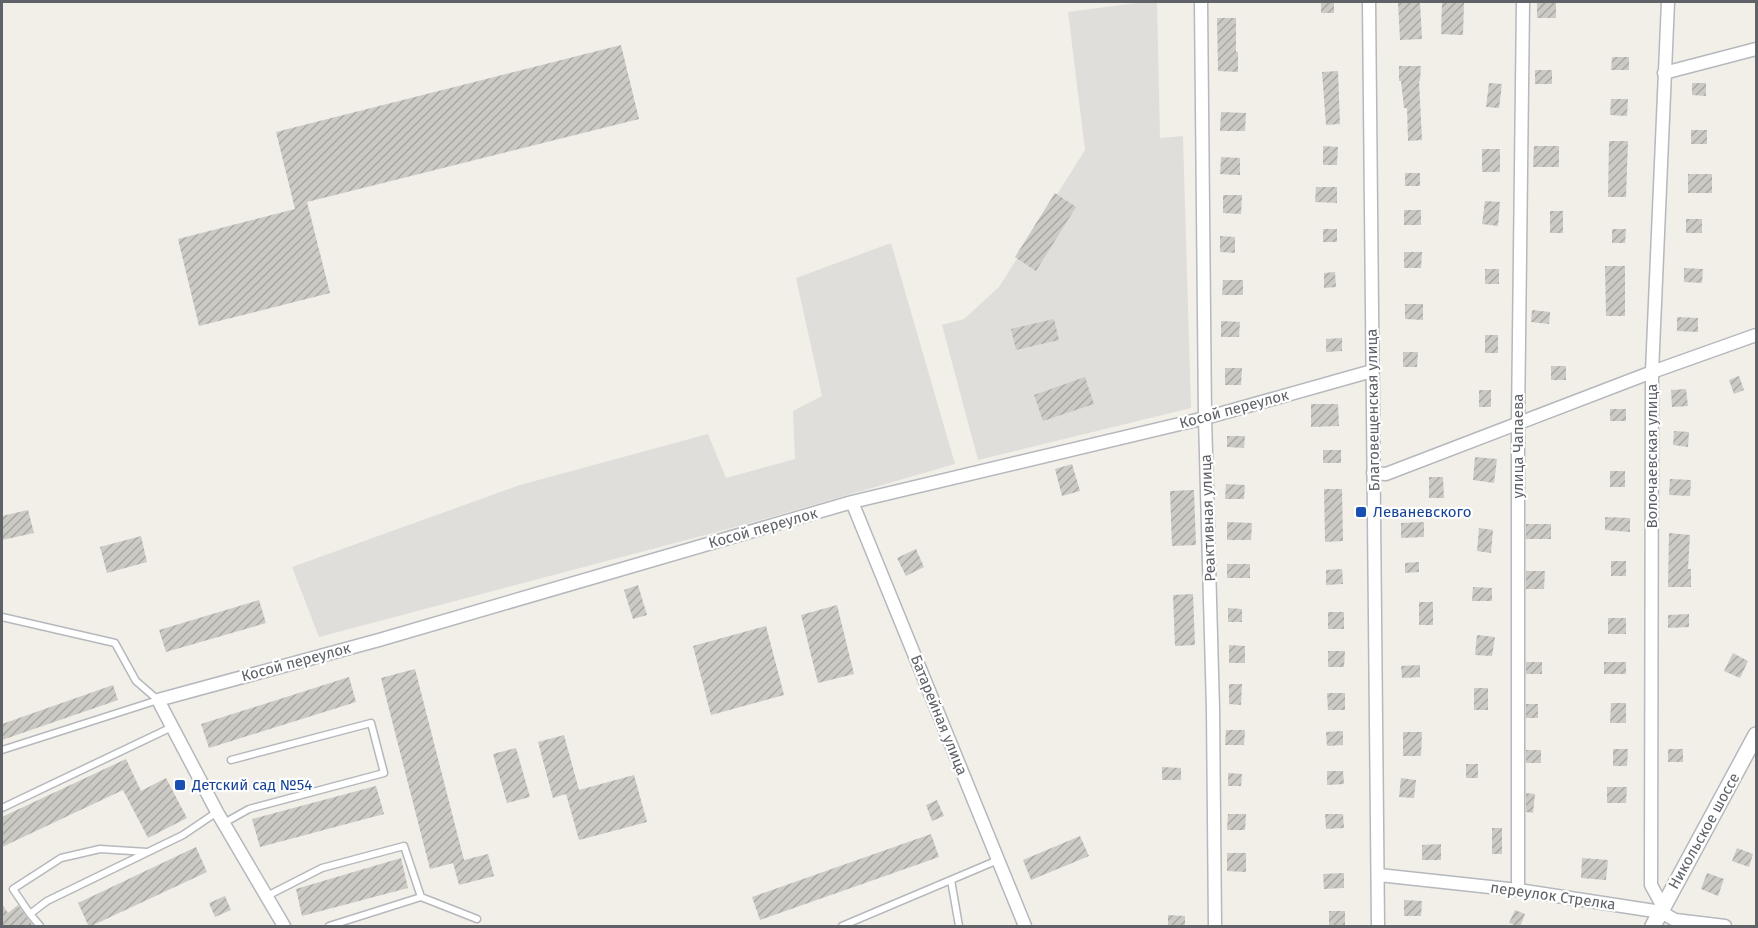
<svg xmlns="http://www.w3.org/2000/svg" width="1758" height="928" viewBox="0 0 1758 928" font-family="'Fira Sans',sans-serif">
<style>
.industrial{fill:#e0deda}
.building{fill:url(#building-hatch)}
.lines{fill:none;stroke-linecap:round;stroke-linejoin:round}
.service-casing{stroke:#b5b8bc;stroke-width:9}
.minor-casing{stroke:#b5b8bc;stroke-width:15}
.tertiary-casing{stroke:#b5b8bc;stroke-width:18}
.service{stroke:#fff;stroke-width:6}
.minor{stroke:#fff;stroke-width:12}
.tertiary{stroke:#fff;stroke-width:15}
.transit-dot{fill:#1a4fb4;stroke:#fff;stroke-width:2}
.labels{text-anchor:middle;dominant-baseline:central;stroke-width:4.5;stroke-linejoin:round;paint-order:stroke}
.street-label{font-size:15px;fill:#5f6368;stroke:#fff}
.transit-label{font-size:15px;fill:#164399;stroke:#fff;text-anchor:start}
</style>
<defs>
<pattern id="building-hatch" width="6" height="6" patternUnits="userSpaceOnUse" patternTransform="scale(1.5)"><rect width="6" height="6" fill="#cccac5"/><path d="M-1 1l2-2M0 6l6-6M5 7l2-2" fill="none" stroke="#a9a8a4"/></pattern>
</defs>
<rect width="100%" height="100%" fill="#f1efe8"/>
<path class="industrial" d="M1143,2H1157L1160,138L1183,136L1191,408L978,460L942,325L964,319L999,287L1085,150L1068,12Z
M891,243L955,464L747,524L319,637L292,567L520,485L708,434L726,478L795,459L793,411L822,396L796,278Z"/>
<path class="building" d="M1321,2H1334V13H1321Z
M1398,2H1420L1422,39L1400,40Z
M1442,2H1464L1463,35L1441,34Z
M1537,2H1556V18H1537Z
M1217,18H1236V52H1238V72L1218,71Z
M621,45L639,119L307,202L330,293L199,326L178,239L295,209L276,132Z
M1612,57H1629V70H1611Z
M1399,66H1421L1420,81H1419L1422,140L1408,141L1407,108H1404L1401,81H1399Z
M1535,70H1552V84H1535Z
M1338,71L1340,124L1326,125L1322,72Z
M1489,83L1502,84L1499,108L1486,107Z
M1692,83H1706V96L1692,95Z
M1611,99H1628L1627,116L1610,115Z
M1221,112L1246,113L1245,131H1220Z
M1691,130H1707V144H1691Z
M1609,141H1628L1626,197H1608Z
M1323,146L1338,147L1337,165H1323Z
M1534,146H1559V167H1533Z
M1482,149H1500V172H1482Z
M1221,157L1240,158V175L1220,174Z
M1405,173H1420V186H1405Z
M1688,174H1712V193H1688Z
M1316,187H1337V203L1315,202Z
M1055,193L1076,207L1036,271L1015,257Z
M1223,195H1242L1241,214L1223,213Z
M1485,201L1500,202L1498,226L1482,224Z
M1404,210H1421V225H1404Z
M1550,211H1563V233H1550Z
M1686,219H1702V233H1686Z
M1323,229H1337V242H1323Z
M1612,229H1626L1625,243H1612Z
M1220,236L1235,237V253L1220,252Z
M1404,252H1422L1421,268H1404Z
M1605,266H1625V316H1606Z
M1684,268L1703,269L1702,283L1684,282Z
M1485,269H1499V284H1485Z
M1335,272L1336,287L1324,288V273Z
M1223,280H1243V295H1222Z
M1405,304H1423V320L1405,319Z
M1532,310L1550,312L1549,324L1531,322Z
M1677,317L1698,318V332L1677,331Z
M1054,319L1059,340L1016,350L1011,329Z
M1221,321L1240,322L1239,337H1221Z
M1485,335H1498V353H1485Z
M1342,338V351L1326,352V339Z
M1403,352H1418L1417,367H1403Z
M1551,366H1566V380H1551Z
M1225,368H1242L1241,385H1225Z
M1739,376L1744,390L1734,394L1729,380Z
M1085,377L1094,404L1043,421L1034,395Z
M1686,389L1688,406L1672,407L1671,390Z
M1479,390H1491V407H1479Z
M1311,404H1338L1339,426L1311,427Z
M1610,409H1626V421H1610Z
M1674,431L1689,432L1688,447L1673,445Z
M1227,436H1245L1244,448L1227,447Z
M1323,450H1341V463H1323Z
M1475,457L1497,459L1494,483L1473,480Z
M1072,464L1080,491L1062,496L1055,469Z
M1610,471H1625V487H1610Z
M1429,477H1443L1444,498H1429Z
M1670,479L1691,480L1690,496L1669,495Z
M1226,484L1245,485L1244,499H1225Z
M1324,489H1342L1343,541L1325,542Z
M1194,490L1196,545L1172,546L1170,491Z
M28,510L34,533L2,540V516Z
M1605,517L1630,518V532L1605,530Z
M1227,522L1252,523L1251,540H1227Z
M1424,522V537L1401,538V523Z
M1526,524H1551V539H1526Z
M1479,528L1493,530L1491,553L1477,551Z
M1669,533L1690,535L1688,569H1691V587H1668Z
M141,536L147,562L107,573L100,547Z
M916,549L924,567L906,576L897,558Z
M1611,561H1626V576H1611Z
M1419,562V572L1405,573V563Z
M1227,564H1250V578H1227Z
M1342,569L1343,584L1326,585V570Z
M1526,571H1545L1544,589H1526Z
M638,585L647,615L633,619L624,590Z
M1473,587L1492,588V601H1472Z
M1193,594L1195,645L1175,646L1173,595Z
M259,600L266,623L166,652L159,630Z
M1419,602H1433V625H1419Z
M837,605L854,674L818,683L801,615Z
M1228,608L1242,609V622H1228Z
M1328,612H1344V629H1328Z
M1689,614V627L1668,628V615Z
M1608,618H1626V634H1608Z
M766,626L784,695L711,715L693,646Z
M1477,635L1495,637L1492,656L1475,655Z
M1229,645L1245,646V663H1229Z
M1328,651H1345L1344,667H1328Z
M1733,653L1748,661L1740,678L1724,671Z
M1526,662H1542V674H1526Z
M1604,662H1626V674H1604Z
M1420,665V677L1402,678L1401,666Z
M415,669L464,860L488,854L494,876L459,885L453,863L430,869L381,678Z
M349,677L356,702L209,748L201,724Z
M1229,684H1242L1241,705L1229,704Z
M113,685L118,700L2,740V724Z
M1474,688H1488V710H1474Z
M1327,693H1345V710H1328Z
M1611,703H1626V723H1610Z
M1526,704H1538V718H1526Z
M1226,730H1245L1244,745H1225Z
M1343,731V745L1327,746L1326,732Z
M1403,732H1422L1421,756H1403Z
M564,735L579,790L634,775L647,822L579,840L566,794L553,798L538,742Z
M516,748L530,797L507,803L493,754Z
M1613,749H1628L1627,766H1613Z
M1668,749H1683V762H1668Z
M1526,750H1541V763H1526Z
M126,759L141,791L166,778L187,818L148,838L123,790L2,847V817Z
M1466,764H1478V778H1466Z
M1162,767L1181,768V780H1162Z
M1327,771H1343L1344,784L1327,785Z
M1228,773L1242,774L1241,786H1228Z
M1401,778L1416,780L1414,798L1399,797Z
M376,786L384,814L260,847L252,819Z
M1607,787H1627L1626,803H1607Z
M1526,793L1535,794L1533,813L1526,812Z
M937,800L944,816L932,821L926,805Z
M1228,814H1246L1245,830H1227Z
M1325,814H1343L1344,828L1326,829Z
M1492,828H1502V854H1492Z
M931,834L939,857L760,920L752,897Z
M1080,836L1089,856L1031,880L1023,860Z
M1441,844V860H1422V845Z
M196,847L207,872L89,927L78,903Z
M1737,848L1753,854L1749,867L1732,861Z
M1227,853H1246V872L1227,871Z
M401,858L408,888L302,916L296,889Z
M1582,858L1608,860L1606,880L1581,878Z
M1344,873V888L1324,889L1323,874Z
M1707,873L1724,879L1718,896L1701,889Z
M225,896L231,910L215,917L209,903Z
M1404,900L1422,901L1421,916H1404Z
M2,904L8,913L18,905L34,927H2Z
M1515,910L1525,914L1520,927L1509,923Z
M1329,911H1345V927H1329Z
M1168,915L1185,916V927H1168Z"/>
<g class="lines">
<g class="service-casing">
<path id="service" d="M2,617L115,643L136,681L158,700
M2,750L158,700
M2,808L172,727
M224,823L249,809L384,773L371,723L231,760
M951,880L959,926
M267,896L322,868L404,846L421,897L329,926
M421,897L477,919
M30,914L13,889L61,858L100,849L147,852
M40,926L30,914L47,901L183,835L217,812
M842,926L998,860"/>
</g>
<g class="minor-casing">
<path id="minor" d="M1201,2L1205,418L1213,709L1215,926
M1369,2L1378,926
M1664,73L1756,49
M1373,473L1386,474L1652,372L1756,335
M852,502L1025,926
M1379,875L1518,890L1661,912L1675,920L1725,926
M1518,890V423L1523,2
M1663,907L1651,885L1652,372L1668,2
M284,926L217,812L158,700L379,640L852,502L1205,418L1372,371"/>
</g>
<g class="tertiary-casing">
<path id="tertiary" d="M1653,926L1756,735"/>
</g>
<use href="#service" class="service"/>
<use href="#minor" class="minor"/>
<use href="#tertiary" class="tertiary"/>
</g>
<g class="transit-dot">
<rect x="1355" y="506" width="12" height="12" rx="3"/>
<rect x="174" y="779" width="12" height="12" rx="3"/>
</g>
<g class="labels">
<g class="street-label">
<text transform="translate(1234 409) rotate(-15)">Косой переулок</text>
<text transform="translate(1373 410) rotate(-91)">Благовещенская улица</text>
<text transform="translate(1518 446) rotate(-90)">улица Чапаева</text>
<text transform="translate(1652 456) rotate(-90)">Волочаевская улица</text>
<text transform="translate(1208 518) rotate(-92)">Реактивная улица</text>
<text transform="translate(763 528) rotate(-16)">Косой переулок</text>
<text transform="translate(296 662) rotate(-15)">Косой переулок</text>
<text transform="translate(939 715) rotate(68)">Батарейная улица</text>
<text transform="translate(1704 831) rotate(-61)">Никольское шоссе</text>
<text transform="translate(1553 896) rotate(8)">переулок Стрелка</text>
</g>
<g class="transit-label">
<text x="1373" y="512">Леваневского</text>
<text x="192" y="785">Детский сад №54</text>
</g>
</g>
<rect width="1758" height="928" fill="none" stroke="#5f6368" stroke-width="6"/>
</svg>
